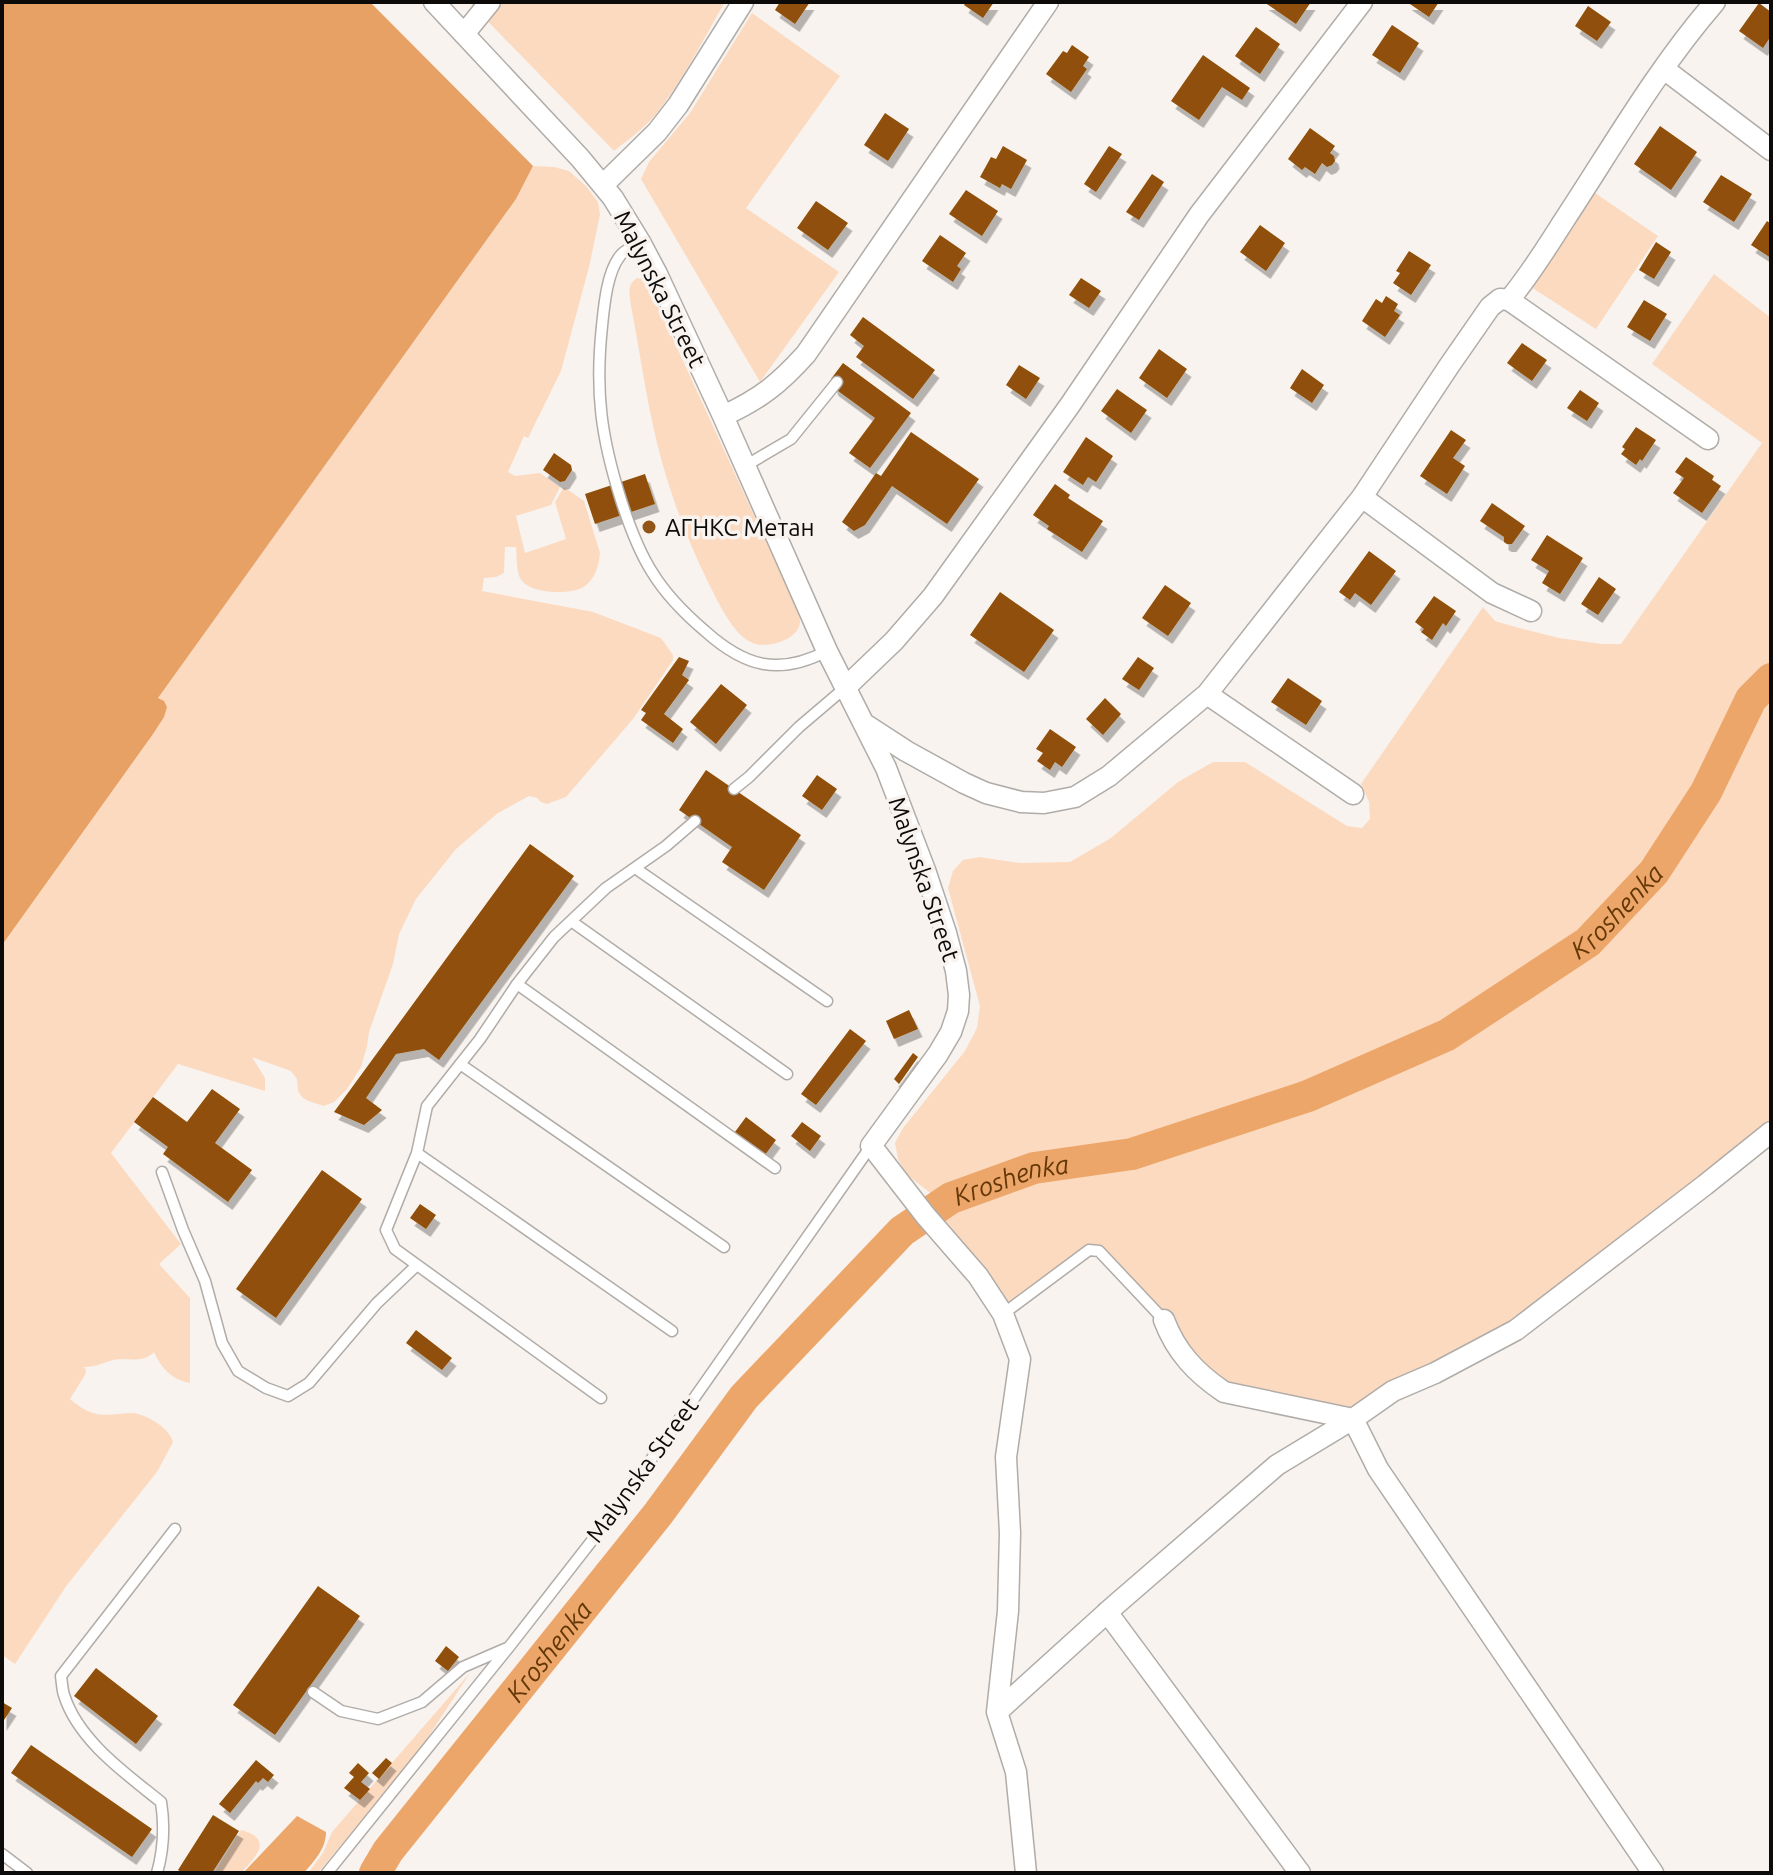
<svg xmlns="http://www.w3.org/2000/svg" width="1773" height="1875" viewBox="0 0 1773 1875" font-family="Ubuntu,sans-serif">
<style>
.green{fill:#fcdac0}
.forest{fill:#e7a164}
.water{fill:#eda66a}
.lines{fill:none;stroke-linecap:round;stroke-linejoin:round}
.river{stroke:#eda66a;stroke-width:32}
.building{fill:#905007;filter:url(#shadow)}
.service-casing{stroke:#b0aca8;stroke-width:13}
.minor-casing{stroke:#b0aca8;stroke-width:23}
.service{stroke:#fff;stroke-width:10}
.minor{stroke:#fff;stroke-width:20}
.poi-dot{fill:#925517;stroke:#f8f3ef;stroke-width:3}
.labels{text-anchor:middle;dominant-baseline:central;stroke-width:7;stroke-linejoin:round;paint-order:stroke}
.street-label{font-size:24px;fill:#0d0b0a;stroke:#f8f3ef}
.poi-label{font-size:24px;fill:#0d0b0a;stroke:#f8f3ef;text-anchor:start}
.water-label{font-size:26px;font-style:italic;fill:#643706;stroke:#f8f3ef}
</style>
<defs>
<filter id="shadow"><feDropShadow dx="4.5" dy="8" stdDeviation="0" flood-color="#0004"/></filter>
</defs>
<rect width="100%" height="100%" fill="#f8f3ef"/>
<path class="green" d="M469,2H725C704,38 682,82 656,114C644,128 628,140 614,151Z
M752,13L840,76L746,208L839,272L760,382L641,179L649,162L690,113Z
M533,166L554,167L569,171L586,186L598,202L600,215L589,267L561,371L528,438L524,436L508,472L515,476L540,473L560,487L551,505L516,516L525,553L566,539L555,502L564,487L584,501L600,553C599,565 595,579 585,586C571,596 528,594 520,578C516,569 517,557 516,547H505L504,573L496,577L484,578L482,591L593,612L661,638L673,655V660L633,719L566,797L547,804L541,802L537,798L529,796L498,813L456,849L416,899L399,934L393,964L369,1032L367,1046L361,1067L347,1089L334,1102L324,1106L308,1101L302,1097L298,1091L297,1079L291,1071L252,1057L265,1078V1091L178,1064L111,1153L181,1244L159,1264L190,1298V1383C172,1380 161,1368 154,1352C142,1365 125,1356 110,1361C100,1364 94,1367 84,1367L86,1370L85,1375L70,1399C77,1405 84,1410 93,1413C106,1417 119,1413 132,1413C146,1414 170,1428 173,1442L157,1472L67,1585L15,1664L2,1655V915L516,199Z
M1595,193L1658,236L1596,329L1531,287Z
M1714,274L1771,318V1132L1516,1330L1353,1419L1224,1392L1164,1320L1099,1251L1088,1250L1003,1314L925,1215L950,1198L929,1192L906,1174L898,1159L895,1143L903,1128L965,1051L977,1028L980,1006L948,888L953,871L963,860L979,857L1020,863L1070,862L1111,838L1178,782L1213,762H1245L1347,826L1362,828L1370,819L1369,802L1361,784L1483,607L1495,621L1519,628L1559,638L1602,644H1621L1762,443L1652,364Z
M637,278L643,279L651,291L797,609C798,612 800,618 800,621C800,639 770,648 756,644C748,642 741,636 736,630C725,617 716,598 708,582C689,544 674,504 662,462C648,412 641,358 631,306C630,295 626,285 637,278Z
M470,1673L423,1745L318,1873H308L323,1853L332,1832Z
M241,1830C275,1839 255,1858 241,1873H214Z"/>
<path class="forest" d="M2,2H370L533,166L516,199L158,698L164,701L167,707L164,717L153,734L2,945Z"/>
<path class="water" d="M297,1816L326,1832C326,1849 314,1861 304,1873H243Z"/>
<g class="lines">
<path class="river" id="s1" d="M375,1873L388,1851L658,1514L744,1397L902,1231L951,1198L1034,1168L1132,1154L1308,1096L1447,1035L1588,942L1654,872L1706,792L1751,699L1771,679"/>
</g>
<path class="building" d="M780,2H810L795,24L775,10Z
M966,2H994L983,18L964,5Z
M1264,2H1311L1296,24Z
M1407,2H1439L1429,17Z
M1759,3L1771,12V36L1763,48L1739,31Z
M1588,6L1611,22L1597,41L1575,26Z
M1392,25L1419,43L1400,73L1372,55Z
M1256,27L1280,44L1260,74L1235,56Z
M1072,45L1089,57L1083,66L1087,69L1071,92L1046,74L1063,51L1067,53Z
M1203,55L1250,88L1242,100L1222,87L1199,120L1171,101Z
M885,113L909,129L888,161L864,145Z
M1660,126L1697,152L1671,190L1634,164Z
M1310,128L1335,146L1330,153L1334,156L1335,161L1332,165L1327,167L1322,163L1315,174L1305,167L1302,170L1288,159Z
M1003,146L1027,160L1011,189L1002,184L1000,188L980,177L991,157L996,159Z
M1109,146L1122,154L1096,192L1084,184Z
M1152,174L1164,182L1139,220L1126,212Z
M1721,175L1752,194L1734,222L1703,202Z
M966,190L998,211L982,236L949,214Z
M816,201L848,223L828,250L797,228Z
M1767,221L1771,224V258L1751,245Z
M1260,225L1285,243L1266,271L1240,252Z
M940,235L966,253L957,266L961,269L953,282L922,261Z
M1656,242L1671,252L1654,279L1639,270Z
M1409,251L1431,265L1411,295L1393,283L1400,273L1396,271Z
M1081,278L1101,291L1089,308L1069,295Z
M1386,296L1398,304L1394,311L1400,315L1385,337L1362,321L1376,299L1382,303Z
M1644,300L1667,314L1650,341L1627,327Z
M863,317L935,370L913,399L856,357L864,346L850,335Z
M1522,343L1547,360L1532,381L1507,363Z
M1159,349L1187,369L1167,398L1139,378Z
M843,363L911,413L870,468L849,453L875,418L834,388L831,379Z
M1019,365L1040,378L1026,399L1006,385Z
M1302,369L1324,385L1312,403L1290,388Z
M1117,389L1147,410L1131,433L1101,411Z
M1580,390L1599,403L1587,421L1567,408Z
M1636,427L1656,440L1642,461L1640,459L1636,465L1621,454L1625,449L1622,447Z
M1451,430L1466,440L1453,458L1465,466L1447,494L1420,476Z
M911,432L979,479L947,524L892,486L865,525L854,531L842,522L876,473L881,476Z
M1086,437L1113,456L1096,482L1088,477L1083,485L1063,472Z
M554,453L571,465L572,470L565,481L560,482L543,470Z
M1686,457L1714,476L1712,480L1721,486L1702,513L1673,493L1684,478L1675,472Z
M645,474L655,504L595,524L585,494Z
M1055,484L1070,495L1068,498L1103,521L1082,552L1047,529L1049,526L1033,515Z
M1492,503L1525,526L1512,544H1507L1504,542V537L1480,521Z
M1547,535L1583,558L1560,594L1542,583L1549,571L1531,560Z
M1369,551L1396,571L1371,605L1355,593L1350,600L1339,592Z
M1599,577L1616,589L1598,615L1581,604Z
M1165,585L1191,603L1168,636L1142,618Z
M1000,592L1054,630L1024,672L970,635Z
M1434,596L1456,611L1446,626L1443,623L1432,640L1421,632L1424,629L1415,622Z
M679,657L689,661L682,675L689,680L664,714L683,729L673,743L641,720L646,713L641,710Z
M1138,657L1154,668L1139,690L1122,679Z
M1288,678L1322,701L1306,725L1271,702Z
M721,684L747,705L716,744L690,722Z
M1105,698L1121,714L1103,735L1086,719Z
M1050,729L1076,747L1062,767L1055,762L1050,770L1037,761L1043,753L1036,749Z
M706,770L801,835L764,890L722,862L732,847L679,810Z
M817,775L837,789L822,810L802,796Z
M530,844L574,876L439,1060L424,1049L396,1054L366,1098L382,1110L364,1125L334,1112Z
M909,1010L918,1029L894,1039L886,1021Z
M850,1029L866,1041L816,1105L801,1094Z
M913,1053L918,1057L899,1084L894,1079Z
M212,1089L240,1109L215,1143L252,1170L228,1202L163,1154L168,1147L134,1122L153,1097L187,1122Z
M746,1117L776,1140L762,1159L732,1136Z
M802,1122L821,1136L810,1151L791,1136Z
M322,1170L362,1199L276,1318L236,1289Z
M420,1204L436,1215L426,1229L410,1218Z
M416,1330L452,1358L442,1370L406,1343Z
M318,1586L360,1616L275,1735L233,1705Z
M446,1646L459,1657L448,1671L435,1661Z
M96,1668L158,1716L136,1744L74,1696Z
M2,1702L12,1708L2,1723Z
M31,1745L152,1829L132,1857L11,1773Z
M386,1758L392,1763L379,1779L372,1773Z
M256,1760L274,1775L268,1782L263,1778L258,1783L256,1781L230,1813L219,1804Z
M358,1763L369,1773L361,1782L370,1789L360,1800L344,1788L354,1777L349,1773Z
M213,1815L239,1831L212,1873H183L178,1870Z"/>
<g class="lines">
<g class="service-casing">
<path id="service" d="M640,242C634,246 624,250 620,256C607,272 604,306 602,326C595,392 601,437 621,500C629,525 638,550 652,572C666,595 685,614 705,631C745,667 779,676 827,651
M745,466L791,439L837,382
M734,789L749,777L799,727L846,687
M635,868L827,1001
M571,921L787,1074
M517,984L775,1168
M460,1064L724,1247
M417,1153L672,1331
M162,1172L183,1230L205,1281L222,1343L238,1371L266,1388L288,1396L309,1383L377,1303L417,1265
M1003,1314L1089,1250L1099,1251L1164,1320
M601,1398L395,1249L386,1230L417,1153L427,1106L480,1039L517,984L554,937L606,888L666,846L695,821
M313,1692L341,1711L378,1719L422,1702L463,1667L507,1648
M2,1854L27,1873
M157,1873C164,1848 165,1827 161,1802C125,1773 78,1740 64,1695C62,1689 62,1682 61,1676L175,1529
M327,1873L509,1647L615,1511L871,1146"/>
</g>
<g class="minor-casing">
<path id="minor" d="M434,2L580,158L613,198L640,242L657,274L723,416L827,651L886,768L925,870L946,933L956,971L959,995L958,1011L951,1032L938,1054L871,1146
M464,34L490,2
M1664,69L1771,150
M603,185L657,132L678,105L743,2
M1509,300C1530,275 1547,247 1565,219C1613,146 1657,69 1715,2
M723,416C760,399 779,384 806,354L1048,2
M1362,497L1492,593L1531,611
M846,687L894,641L933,596L1070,405L1199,215L1362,2
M1207,694L1353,794
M866,725L906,751L964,783L986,793L1021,802L1044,803L1075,797L1109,776L1207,694L1362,497L1449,366L1490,307L1500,299L1509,300L1708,439
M877,1153L925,1215L978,1276L1003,1314L1020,1359L1006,1457L1010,1533L1008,1611L997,1712L1016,1772L1026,1873
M1164,1320C1176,1352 1196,1373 1224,1392L1353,1419L1378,1469L1653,1873
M1107,1612L1300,1873
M997,1712L1113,1607L1277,1465L1353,1419L1393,1391L1435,1373L1516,1330L1705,1185L1771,1132"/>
</g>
<use href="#service" class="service"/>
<use href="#minor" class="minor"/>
</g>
<circle class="poi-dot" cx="649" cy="527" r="8"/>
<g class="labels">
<g class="street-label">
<text transform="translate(660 289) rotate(63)">Malynska Street</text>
<text transform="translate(924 879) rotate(71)">Malynska Street</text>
<text transform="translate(642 1470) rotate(-54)">Malynska Street</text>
</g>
<g class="poi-label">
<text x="665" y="527">АГНКС Метан</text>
</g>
<g class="water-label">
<text stroke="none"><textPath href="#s1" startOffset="1626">Kroshenka</textPath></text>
<text stroke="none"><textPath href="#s1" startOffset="954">Kroshenka</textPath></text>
<text stroke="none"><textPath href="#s1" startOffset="282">Kroshenka</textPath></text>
</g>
</g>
<rect width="1773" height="1875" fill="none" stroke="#0d0b0a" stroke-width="8"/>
</svg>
